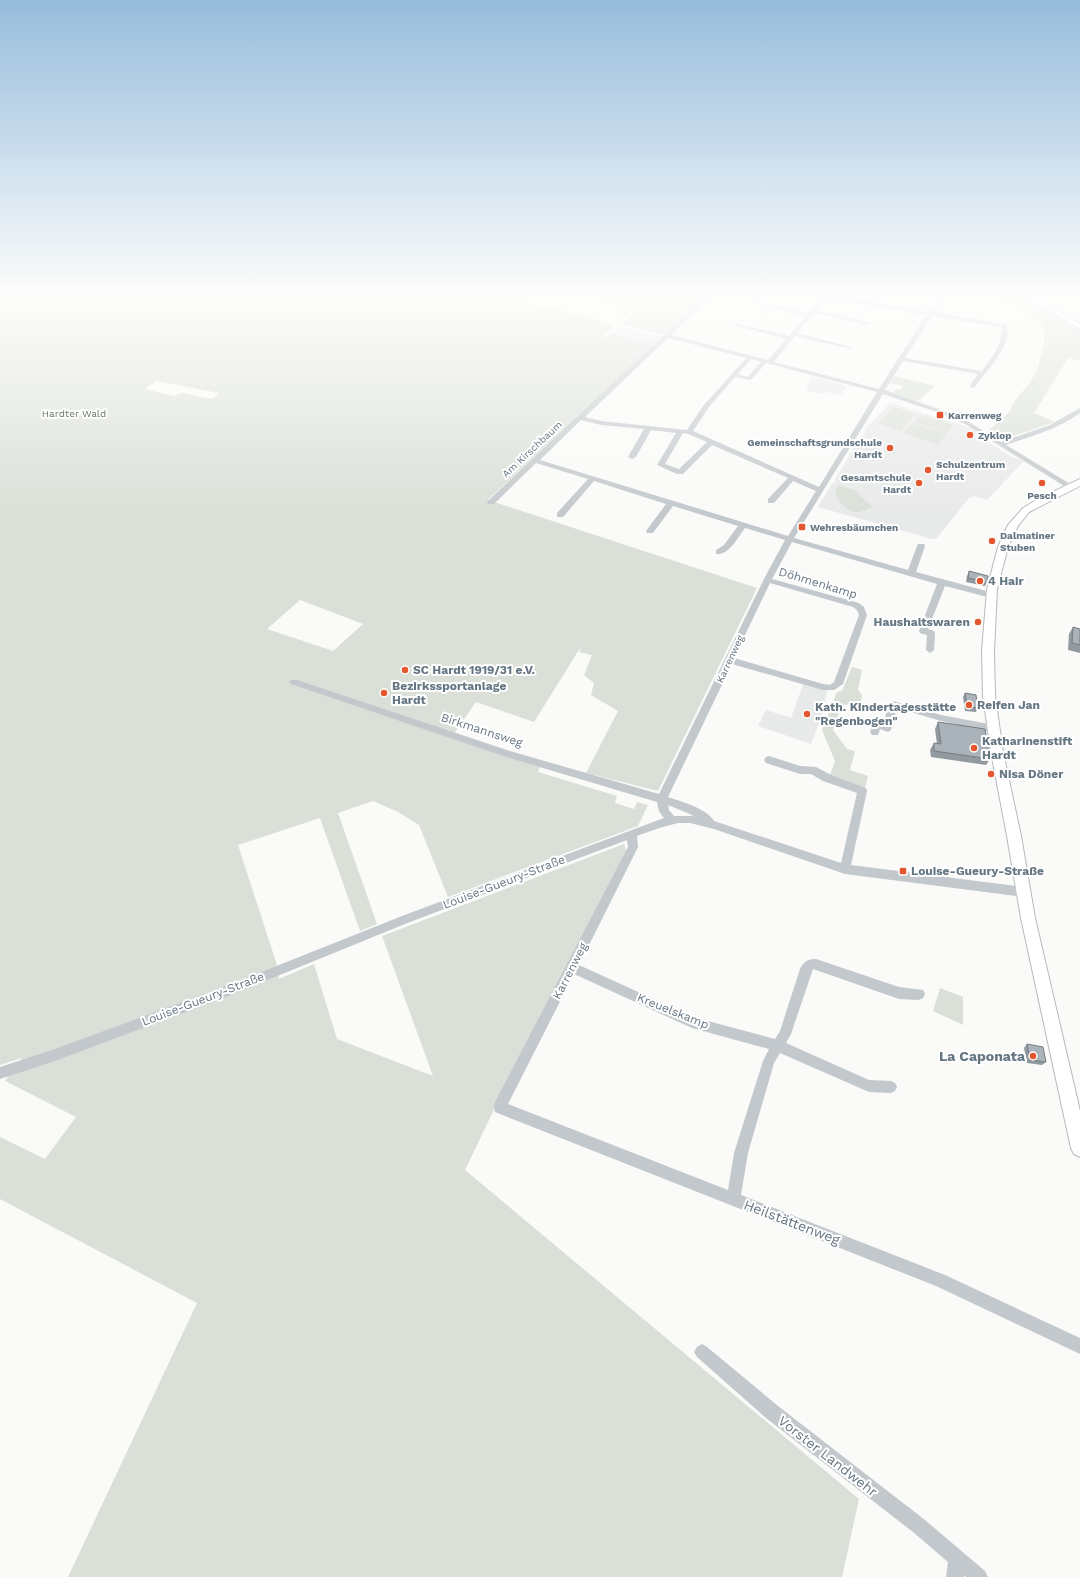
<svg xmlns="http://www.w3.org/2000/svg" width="1080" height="1577" viewBox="0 0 1080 1577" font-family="'Work Sans',sans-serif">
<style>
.built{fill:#e8e9e9}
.green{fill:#dadfd7;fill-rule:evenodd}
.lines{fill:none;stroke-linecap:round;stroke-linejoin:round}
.major-casing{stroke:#b5babe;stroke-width:2}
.minor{fill:#c3c8cc;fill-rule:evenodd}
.major{fill:#fff;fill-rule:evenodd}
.wall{fill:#929a9f}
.building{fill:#aab3b9;stroke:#777d82}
.poi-dot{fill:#e4572e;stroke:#fff;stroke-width:1.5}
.labels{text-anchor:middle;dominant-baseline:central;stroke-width:4;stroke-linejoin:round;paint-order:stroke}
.far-park-label{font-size:10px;fill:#687a64;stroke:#fff}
.far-poi-label{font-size:10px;font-weight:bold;fill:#657683;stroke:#fff;text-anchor:start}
.far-street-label{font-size:10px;fill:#657683;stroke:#fff}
.poi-label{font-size:12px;font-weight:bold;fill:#657683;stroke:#fff;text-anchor:start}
.street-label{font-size:12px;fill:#657683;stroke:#fff}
.near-poi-label{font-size:14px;font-weight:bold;fill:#657683;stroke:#fff;text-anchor:end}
.near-street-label{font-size:14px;fill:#657683;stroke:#fff}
</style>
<rect width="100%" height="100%" fill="#fafaf8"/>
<path class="built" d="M620,326L661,337L654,344L612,333Z
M811,377L843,384L842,385L847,386L841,395L824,392L822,394L806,390Z
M890,403L971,428L988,438V442L1012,457L1024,461L987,500L974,496L969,498L937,538L932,539L818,507L831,485L836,481L835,480L856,444L866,432L864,430Z
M804,682L828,689L820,721L811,744L758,726L766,710L791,718Z"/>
<path class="green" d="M0,296H533L525,302L615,324L602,336L607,337L612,333L654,344L488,500L757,588L658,791L586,773L618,711L591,695L594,683L584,675L592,655L579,652L582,645L534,722L476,702L451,738L540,767L538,772L617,796L615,803L634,809L637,802L648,805L638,826L448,897L419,825L398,812L373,801L338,813L377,924L360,931L320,818L238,845L277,965L279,979L314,964L337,1039L433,1076L382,936L624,844L627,853L500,1097L465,1170L859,1499L842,1577H68L197,1303L0,1199V1137L45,1159L76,1117L5,1081L22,1058L0,1065ZM156,381L219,393V394L212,399L182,393L174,396L145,389ZM300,600L363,624L333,651L267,629Z
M583,296H704L663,335L622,324L640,308H637L628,316L615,312L622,306Z
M997,296H1022L1080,330V361L1068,358L1034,413L1055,422L1001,440L987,432L1009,412L1015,400L1030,383L1038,368L1044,344V332L1040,322L1027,312Z
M895,376L935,386L918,401L893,393L897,389H901L903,386L890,383Z
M894,407L915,414L901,431L879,423Z
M920,415L953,425L947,433L914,422Z
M912,423L947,434L938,445L903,433Z
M838,485L857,491L861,497L873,507C868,509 860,513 854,512C847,511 837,501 836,494C835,491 837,488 838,485Z
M852,667L862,670L858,690L862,695L861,701L841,706L833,730L847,749L855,751L850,770L868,776L865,788L830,775L835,761L822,730L837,692L842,691Z
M940,988L963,997V1025L933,1011Z"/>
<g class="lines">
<g class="major-casing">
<path id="major" d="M1023,296H1032L1080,324V329Z
M1080,479V486L1029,512L1018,526L1008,547L997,589L994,651L995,696L1003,752L1021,836L1035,918L1080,1111V1157L1074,1154L1071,1148L1021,918L1007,836L991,752L983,696L982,651L987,589L998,547L1008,525L1023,508L1038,499Z"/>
</g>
<path class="minor" d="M705,296H711L671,335L768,360L786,339L734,325V323L789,336L806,316L754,303V301L808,313L822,296H839L928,312L938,296H943L934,312L1006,325C1015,344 983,374 974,388L969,387L978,374L903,361L885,390L941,410L969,422L1001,442L1050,425L1080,408V413C1058,429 1032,436 1006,445L1072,485L1073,487L1069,489L965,424L937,412L883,394L794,538L908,570L917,546L918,544H924L925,546L916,572L994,593L995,595L991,598L945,586L928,629L934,631L935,633L934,650L930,653L926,650L927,635L920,633L919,631L937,584L792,542L772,579L859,603L864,607L867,615L843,684L834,690H823L732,664L668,797C680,801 708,809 714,821L841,863L857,793L823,781L811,774H800L766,763L764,760L766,757L769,756L800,766L816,767L831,775L866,788L867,791L851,865L1024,887L1028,889L1029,892L1028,895L1024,897L845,874L714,829L690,823H678L659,828L637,836L638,847L579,965L693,1017L775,1039L780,1031L800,969C804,961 808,959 816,959L899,987L923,990L925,994L923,998L919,1000L899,999L813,969L791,1034L786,1043L869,1080L891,1081L895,1083L897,1087L895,1091L891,1093L869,1092L780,1053L774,1063L748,1153L741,1195L945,1275L1080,1338V1354L936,1286L495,1112L494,1107L495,1102L628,847L627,840L410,922L231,995L55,1061L0,1079V1067L55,1049L229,985L402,916L664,818L659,811L657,802L506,757L291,684L289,682L291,680H297L510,751L659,794L765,577L785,540L745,528C738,537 729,556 716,554V550L724,545L738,526L673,506L653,533H647L646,531L666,504L594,481L563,517H557V513L588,479L536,463L494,504H488L487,502L532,459ZM826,298L926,315L879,389L774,362L795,336L851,349V347L797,333L814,313L868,325L871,323L816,310ZM932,316L1002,327C1003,343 991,359 982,371L905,358ZM668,338L746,358L704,405L687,430L601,421L585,417ZM751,359L761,362L748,377L738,374ZM766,363L877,392L819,487L693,431L709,407L735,377L751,380ZM581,420L601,425L644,429L628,457L632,459L636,457L651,430L676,433L657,465L677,474H683L712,445L788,478L768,499V503H774L793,481L816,491L788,536L540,460ZM683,433L688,434L707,442L679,469L665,464ZM770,583L853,607L857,610L859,615L834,682L830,685L823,684L734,658ZM668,805L690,814L693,816H674L669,810ZM574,974L692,1028L769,1049L763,1061L734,1153L728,1190L508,1104Z
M893,701L941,715L994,725L999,729L994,733L941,721L897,708L891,730L888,732L880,729L878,735H872L870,732L874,722L877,721L884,723L888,704Z
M702,1344L707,1347L778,1406L925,1520L985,1571L988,1577H966L964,1575V1577H946L948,1562L913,1532L766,1418L697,1357L694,1352L697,1347Z"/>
<use href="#major" class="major"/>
</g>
<path class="wall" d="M969,571L987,582L985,586L966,582L967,576Z
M1073,627L1080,629V653L1068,650L1069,634Z
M965,693L978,708L976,712L965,711L963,697Z
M938,722L990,759L986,765L931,757L930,750L934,743L937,744L935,729Z
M1027,1044L1046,1062L1042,1065L1027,1063L1024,1048Z"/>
<path class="building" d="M969,571L988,576L987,582L968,578Z
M1073,627L1080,629V645L1072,643Z
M965,693L976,695L978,708L967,706Z
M938,722L985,729L990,759L934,751V743L941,744Z
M1027,1044L1043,1047L1046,1062L1030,1060Z"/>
<linearGradient id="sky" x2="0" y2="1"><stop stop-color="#96bcdc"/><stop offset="0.57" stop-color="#fdfdfc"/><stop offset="1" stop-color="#fdfdfc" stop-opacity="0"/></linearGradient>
<rect width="1080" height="517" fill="url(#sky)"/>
<g class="poi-dot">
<rect x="936" y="411" width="8" height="8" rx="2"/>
<circle cx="970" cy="435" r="4"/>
<circle cx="890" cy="448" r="4"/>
<circle cx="928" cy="470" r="4"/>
<circle cx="919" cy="483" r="4"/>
<circle cx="1042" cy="483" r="4"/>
<rect x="798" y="523" width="8" height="8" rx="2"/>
<circle cx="992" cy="541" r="4"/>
<circle cx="980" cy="581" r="4"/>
<circle cx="978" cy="622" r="4"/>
<circle cx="405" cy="670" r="4"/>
<circle cx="384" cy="693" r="4"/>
<circle cx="969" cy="705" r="4"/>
<circle cx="807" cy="714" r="4"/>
<circle cx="974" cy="748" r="4"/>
<circle cx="991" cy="774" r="4"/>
<rect x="899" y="867" width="8" height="8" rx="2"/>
<circle cx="1033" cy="1056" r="4"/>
</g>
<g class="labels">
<g class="far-park-label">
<text x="74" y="413">Hardter Wald</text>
</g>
<g class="far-poi-label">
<text x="948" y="415">Karrenweg</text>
<text x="978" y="435">Zyklop</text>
<text x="882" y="442" text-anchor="end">Gemeinschaftsgrundschule<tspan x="882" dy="12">Hardt</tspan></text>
<text x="936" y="464">Schulzentrum<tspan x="936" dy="12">Hardt</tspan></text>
<text x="911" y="477" text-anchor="end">Gesamtschule<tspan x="911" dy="12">Hardt</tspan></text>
<text x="1042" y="495" text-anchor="middle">Pesch</text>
<text x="810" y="527">Wehresbäumchen</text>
<text x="1000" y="535">Dalmatiner<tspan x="1000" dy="12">Stuben</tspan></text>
</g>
<g class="far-street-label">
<text transform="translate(532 449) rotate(-43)">Am Kirschbaum</text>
<text transform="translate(730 659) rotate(-65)">Karrenweg</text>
</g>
<g class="poi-label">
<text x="988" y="581">4 Hair</text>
<text x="970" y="622" text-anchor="end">Haushaltswaren</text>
<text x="413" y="670">SC Hardt 1919/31 e.V.</text>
<text x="392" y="686">Bezirkssportanlage<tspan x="392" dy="14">Hardt</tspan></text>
<text x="977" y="705">Reifen Jan</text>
<text x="815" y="707">Kath. Kindertagesstätte<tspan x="815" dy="14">"Regenbogen"</tspan></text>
<text x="982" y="741">Katharinenstift<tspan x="982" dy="14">Hardt</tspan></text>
<text x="999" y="774">Nisa Döner</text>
<text x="911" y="871">Louise-Gueury-Straße</text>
</g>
<g class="street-label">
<text transform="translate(818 583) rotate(17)">Döhmenkamp</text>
<text transform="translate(482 730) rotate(18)">Birkmannsweg</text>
<text transform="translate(504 882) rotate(-21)">Louise-Gueury-Straße</text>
<text transform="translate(570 971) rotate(-63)">Karrenweg</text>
<text transform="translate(203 999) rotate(-21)">Louise-Gueury-Straße</text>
<text transform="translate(673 1011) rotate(22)">Kreuelskamp</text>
</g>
<g class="near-poi-label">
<text x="1025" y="1056">La Caponata</text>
</g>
<g class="near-street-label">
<text transform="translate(792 1222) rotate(21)">Heilstättenweg</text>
<text transform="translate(828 1456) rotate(38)">Vorster Landwehr</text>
</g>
</g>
</svg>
